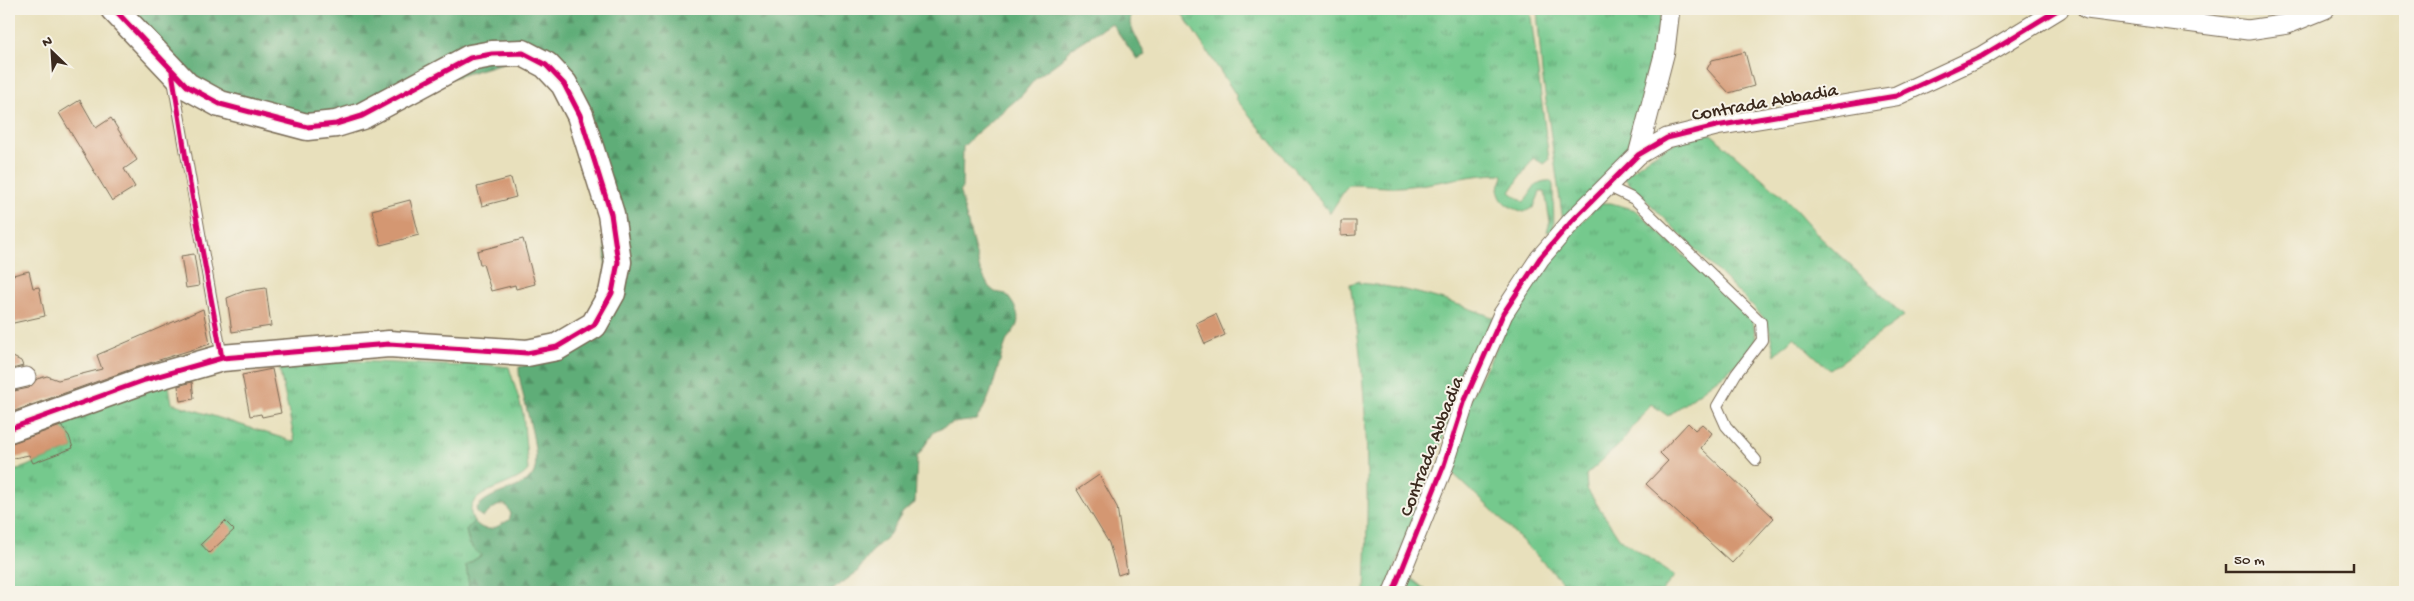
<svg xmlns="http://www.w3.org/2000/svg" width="2414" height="601" viewBox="0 0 2414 601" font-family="'Gochi Hand',sans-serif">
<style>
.grass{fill:url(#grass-tufts);stroke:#587a56}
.forest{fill:url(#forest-firs);stroke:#4d6c4b}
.building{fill:#d49772}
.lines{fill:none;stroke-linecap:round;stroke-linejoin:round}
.lane-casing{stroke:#786a55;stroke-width:12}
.street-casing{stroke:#786a55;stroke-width:21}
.secondary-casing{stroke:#786a55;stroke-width:29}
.lane{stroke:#fff;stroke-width:10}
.street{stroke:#fff;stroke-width:19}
.secondary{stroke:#fff;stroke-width:26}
.cycleway-casing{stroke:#f7f3e8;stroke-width:8}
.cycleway{stroke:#d6006c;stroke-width:5}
.labels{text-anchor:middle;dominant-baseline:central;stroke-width:4;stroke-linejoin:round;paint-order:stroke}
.street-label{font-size:19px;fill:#3b2a1e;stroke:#f7f3e8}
</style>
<defs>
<pattern id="grass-tufts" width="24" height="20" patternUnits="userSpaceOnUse" patternTransform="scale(1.25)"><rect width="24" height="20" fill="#74c98d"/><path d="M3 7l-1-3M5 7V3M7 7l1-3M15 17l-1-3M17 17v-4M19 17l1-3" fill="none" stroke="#60a373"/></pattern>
<pattern id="forest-firs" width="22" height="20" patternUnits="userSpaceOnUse" patternTransform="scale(1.25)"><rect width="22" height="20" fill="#5fad78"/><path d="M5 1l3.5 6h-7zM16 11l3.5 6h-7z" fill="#508d62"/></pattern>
</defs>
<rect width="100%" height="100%" fill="#f7f3e8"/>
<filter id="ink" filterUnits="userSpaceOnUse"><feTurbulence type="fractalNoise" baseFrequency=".02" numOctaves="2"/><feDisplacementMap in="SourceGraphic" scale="10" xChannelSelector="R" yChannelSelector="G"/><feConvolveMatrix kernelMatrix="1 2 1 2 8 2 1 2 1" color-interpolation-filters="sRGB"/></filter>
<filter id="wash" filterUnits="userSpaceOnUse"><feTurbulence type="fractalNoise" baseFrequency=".0096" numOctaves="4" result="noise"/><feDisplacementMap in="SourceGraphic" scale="20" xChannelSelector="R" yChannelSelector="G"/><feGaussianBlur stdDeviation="1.12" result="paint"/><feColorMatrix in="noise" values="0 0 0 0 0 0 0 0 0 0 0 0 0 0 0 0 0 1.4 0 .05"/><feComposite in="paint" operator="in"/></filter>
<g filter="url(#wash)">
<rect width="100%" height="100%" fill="#e8e0bc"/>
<path class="grass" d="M1179,9H1530L1549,160L1544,164L1533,158L1510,192L1524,202C1533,190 1534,180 1551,181L1553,185L1554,230L1547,232L1550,222L1545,192H1540L1534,207L1524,212C1510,207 1501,205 1498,189L1503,177L1502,174C1471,174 1441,183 1410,186C1390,189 1368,185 1348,185L1330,213L1236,99V95Z
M1537,9H1661C1657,52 1644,128 1618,163C1602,183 1581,202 1563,221L1542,73Z
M1711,134L1787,200L1820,237L1904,316L1830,370L1794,337L1775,355L1769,329L1762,316L1623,177C1648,157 1678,135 1711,134Z
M1599,203H1611L1636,210L1753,321L1757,346L1736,365L1668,416L1651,404L1619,445L1586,475L1587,489L1619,538L1675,576L1661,592H1572L1491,509L1445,466L1465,409L1531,280Z
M1359,281V283C1406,287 1451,301 1495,318L1453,411L1386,592H1365C1368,516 1369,439 1361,364C1359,337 1354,311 1350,284Z
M352,361L462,366L463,362L509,367L523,413L528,470C517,487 456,491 474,521L466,530C468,541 471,551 482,555L466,565L470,592H9V473L73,448L69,436L57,422L168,380L172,403L295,442L279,367Z
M1405,573L1428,592H1401Z"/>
<path class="forest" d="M119,9H1131L1130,24L1145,55L1137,59L1111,23L1073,47L1061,60L1036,78L1022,95L978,132L963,147L962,189L960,193L980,270L989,287L995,292L1006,294C1012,302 1017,308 1018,318C1018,331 1008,334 1005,345C996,370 993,398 976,420L953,423L934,432L917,457L915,503L903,512L889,535L875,548L857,572L830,592H487V588L470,592L466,565L482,555C471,551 468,540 466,530L474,521C486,535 495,528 509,520L511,514L506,505C496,503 490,512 483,517L478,514L476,509C490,490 519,492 532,476C546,458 517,389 519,367L553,359L606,300L604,188L540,52L334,113L293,115L208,90Z"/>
<g id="blocks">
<path class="building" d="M1745,52L1754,86L1729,93L1707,69L1712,60Z
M80,100L96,128L111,118L137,160L124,169L135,187L112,201L59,113Z
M511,178L516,197L482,206L477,187Z
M410,200L419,235L381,245L372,210Z
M1341,221H1356V235L1341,236Z
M523,239L535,284L516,289L515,285L491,291L483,264H480L477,251Z
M194,254L199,286L186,288L181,256Z
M29,271L33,288L39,287L45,316L9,324V276Z
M266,288L271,326L232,332L227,298L244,291Z
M203,309L210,344L140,366L9,413V392L29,388L37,379L47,376L58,380L102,369L97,355Z
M1216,314L1225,335L1205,344L1196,323Z
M9,355L21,361L23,366L9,370Z
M272,369L281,413L262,417L261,414L250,416L242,375Z
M192,382L194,399L180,401L178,386Z
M1688,423L1695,430L1702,424L1712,433L1701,448L1774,518L1732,563L1646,484L1668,461L1660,453Z
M61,426L69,436L73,448L33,463L29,455L9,459V444Z
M1099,475L1117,507L1127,572L1118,575L1109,543L1077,490Z
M225,521L234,530L209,553L201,544Z"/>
</g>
</g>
<g filter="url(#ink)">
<use href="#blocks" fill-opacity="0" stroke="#786a55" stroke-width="1"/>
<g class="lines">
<g class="lane-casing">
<path id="lane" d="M173,80L222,358
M1607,186L1634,199L1761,322L1762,340L1736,374L1717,406L1726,426L1756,460"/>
</g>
<g class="street-casing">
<path id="street" d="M2087,9L2248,30L2288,24L2325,9
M1638,155L1665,51L1670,9
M9,381L26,377
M1393,592L1444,465L1465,400L1503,314L1540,258L1572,221L1638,155L1667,138L1716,126L1896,96L1982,56L2059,9"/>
</g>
<g class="secondary-casing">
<path id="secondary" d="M9,429L145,380L222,358L389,344L527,353L557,347L594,325L612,293L618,262L611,214L580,115L564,84L546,65L523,53L492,54L470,58L362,116L336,124L307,127L220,104L187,86L114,9"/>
</g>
<use href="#lane" class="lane"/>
<use href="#street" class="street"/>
<use href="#secondary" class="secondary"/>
<g class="cycleway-casing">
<path id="cycleway" d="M172,72L190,184L222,358
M9,429L145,380L222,358L389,344L527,353L557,347L594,325L612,293L618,262L611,214L580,115L564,84L546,65L523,53L492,54L470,58L362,116L336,124L307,127L220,104L187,86L114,9
M1393,592L1444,465L1465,400L1503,314L1540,258L1572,221L1638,155L1667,138L1716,126L1896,96L1982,56L2059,9"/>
</g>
<use href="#cycleway" class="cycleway"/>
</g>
</g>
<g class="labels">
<g class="street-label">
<text transform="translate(1765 104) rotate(-10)">Contrada Abbadia</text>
<text transform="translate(1433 447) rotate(-69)">Contrada Abbadia</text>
</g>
</g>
<rect width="2414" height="601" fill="none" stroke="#f7f3e8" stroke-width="30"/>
<g transform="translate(52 52) rotate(335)" stroke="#f7f3e8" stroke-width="4" paint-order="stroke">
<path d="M0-4L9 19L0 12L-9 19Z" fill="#3b2a1e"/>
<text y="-8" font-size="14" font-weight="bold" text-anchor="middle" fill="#3b2a1e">N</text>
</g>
<path d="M2226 564v8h128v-8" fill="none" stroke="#3b2a1e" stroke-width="2.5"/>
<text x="2234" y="564" font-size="15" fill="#3b2a1e" stroke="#f7f3e8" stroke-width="4" paint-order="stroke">50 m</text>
</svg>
